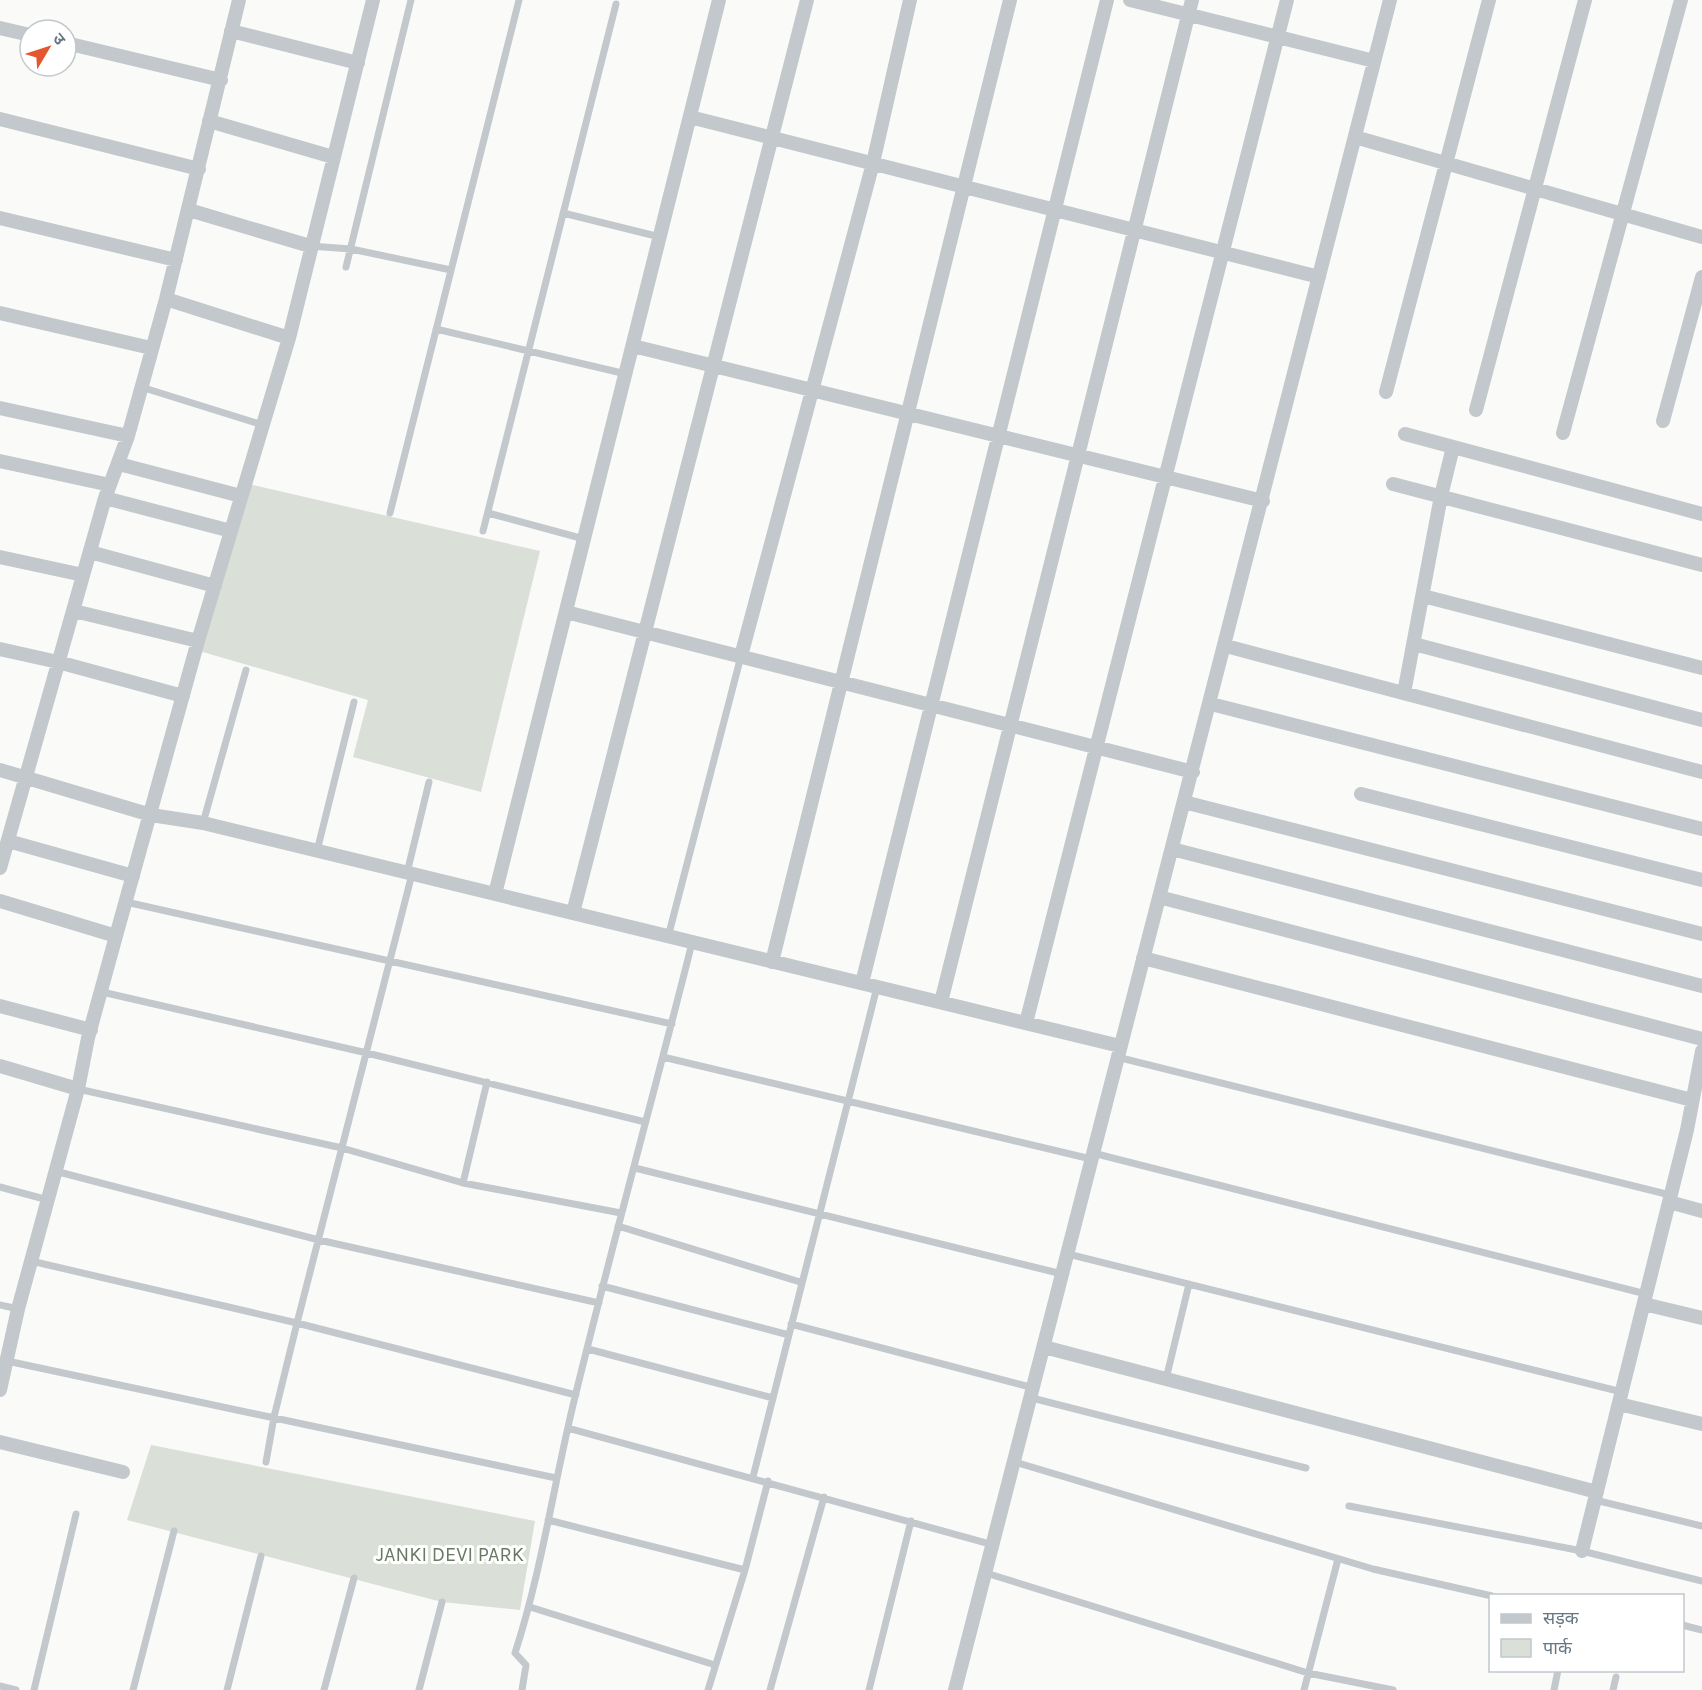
<svg xmlns="http://www.w3.org/2000/svg" width="1702" height="1690" viewBox="0 0 1702 1690" font-family="Karla,'Noto Sans Devanagari',sans-serif">
<style>
.green{fill:#dadfd7}
.lines{fill:none;stroke-linecap:round;stroke-linejoin:round}
.service{stroke:#c3c8cc;stroke-width:7}
.minor{stroke:#c3c8cc;stroke-width:14}
.labels{text-anchor:middle;dominant-baseline:central;stroke-width:6;stroke-linejoin:round;paint-order:stroke}
.park-label{font-size:20px;fill:#687a64;stroke:#fff}
</style>
<rect width="100%" height="100%" fill="#fafaf8"/>
<path class="green" d="M244,483L540,551L481,792L353,757L368,700L196,650Z
M151,1445L535,1521L520,1610L442,1602L127,1520Z"/>
<g class="lines">
<path class="service" d="M563,213L660,237
M310,246L351,249L451,270
M346,267L411,0
M436,329L626,374
M141,387L263,425
M390,513L519,0
M488,513L584,539
M483,531L616,4
M203,823L246,670
M317,851L354,702
M407,873L429,782
M126,902L672,1024
M668,937L741,656
M102,992L367,1053L645,1122
M663,1057L1091,1159
M1117,1057L1670,1195
M78,1089L342,1148L463,1183L621,1213
M1093,1153L1646,1294
M635,1168L1062,1274
M55,1171L319,1240L599,1303
M463,1183L487,1082
M0,1187L48,1200
M618,1226L800,1282
M1068,1254L1622,1392
M31,1261L297,1323L576,1395
M602,1286L789,1335
M0,1305L18,1309
M791,1324L1034,1388
M588,1349L773,1398
M7,1361L556,1478
M1166,1379L1189,1284
M1032,1398L1306,1468
M568,1428L994,1545
M266,1462L274,1417L297,1323L412,874
M1015,1462L1373,1569L1492,1596
M753,1477L877,987
M1595,1500L1702,1526
M1349,1506L1582,1551L1702,1581
M548,1520L745,1570
M986,1573L1308,1673L1393,1690
M530,1607L715,1665
M1682,1625L1702,1630
M0,1686L16,1690
M34,1690L76,1514
M133,1690L174,1531
M227,1690L261,1556
M324,1690L354,1578
M419,1690L442,1602
M522,1690L526,1665L515,1653C542,1570 554,1482 575,1397C612,1245 654,1094 692,943
M708,1690L745,1570L768,1481
M770,1690L824,1497
M869,1690L911,1521
M1304,1690L1338,1559
M1554,1690L1558,1670
M1613,1690L1616,1677"/>
<path class="minor" d="M1130,0L1374,61
M0,28L30,35
M231,31L358,63
M66,43L221,80
M690,117L1319,277
M0,119L199,169
M209,121L333,157
M1355,137L1702,237
M189,210L310,246
M0,218L176,260
M166,299L289,338
M0,313L151,348
M633,346L1263,501
M1386,392L1489,0
M0,408L128,436
M1476,410L1585,0
M1663,421L1702,277
M1563,433L1681,0
M1405,434L1702,514
M0,461L110,485
M119,464L241,496
M1393,484L1702,565
M105,498L231,531
M90,552L215,586
M0,557L83,575
M1423,596L1702,668
M74,611L198,641
M566,612L1193,772
M1414,644L1702,720
M1226,646L1702,772
M0,649L58,662L183,696
M741,656L873,163L910,0
M1404,693L1441,496L1453,447
M1211,704L1702,829
M0,770L151,815L203,823L1120,1046
M1361,794L1702,880
M1184,802L1702,934
M8,841L133,876
M1172,849L1702,986
M0,868L105,498L128,436L166,299L239,0
M495,894L719,0
M1159,897L1702,1039
M0,901L116,936
M573,913L807,0
M1143,958L1692,1100
M772,962L1010,0
M862,983L1107,0
M941,1002L1192,0
M0,1006L91,1030
M1026,1023L1287,0
M0,1066L78,1089
M1669,1202L1702,1211
M1644,1304L1702,1318
M1044,1347L1597,1492
M0,1390L18,1309L78,1089L88,1038L116,936L198,641L289,338L373,0
M1619,1404L1702,1424
M0,1442L123,1472
M1582,1551L1687,1130L1702,1051
M955,1690L1390,0"/>
</g>
<g class="labels">
<g class="park-label">
<text x="450" y="1554">JANKI DEVI PARK</text>
</g>
</g>
<rect x="1489" y="1594" width="195" height="78" fill="#ffffff" stroke="#c1c8cd" stroke-width="1.5"/>
<rect x="1501" y="1614" width="30" height="9" fill="#c3c8cc" stroke="#c1c8cd" stroke-width="1.5"/>
<text x="1543" y="1624" font-size="18" fill="#657683">सड़क</text>
<rect x="1501" y="1639" width="30" height="18" fill="#dadfd7" stroke="#c1c8cd" stroke-width="1.5"/>
<text x="1543" y="1654" font-size="18" fill="#657683">पार्क</text>
<g transform="translate(48 48) rotate(51)"><circle r="28" fill="#ffffff" stroke="#c1c8cd" stroke-width="1.5"/>
<path d="M0-4.5L10 22L0 15L-10 22Z" fill="#e4572e"/>
<text y="-9" font-size="16" font-weight="bold" text-anchor="middle" fill="#657683">उ</text>
</g>
</svg>
